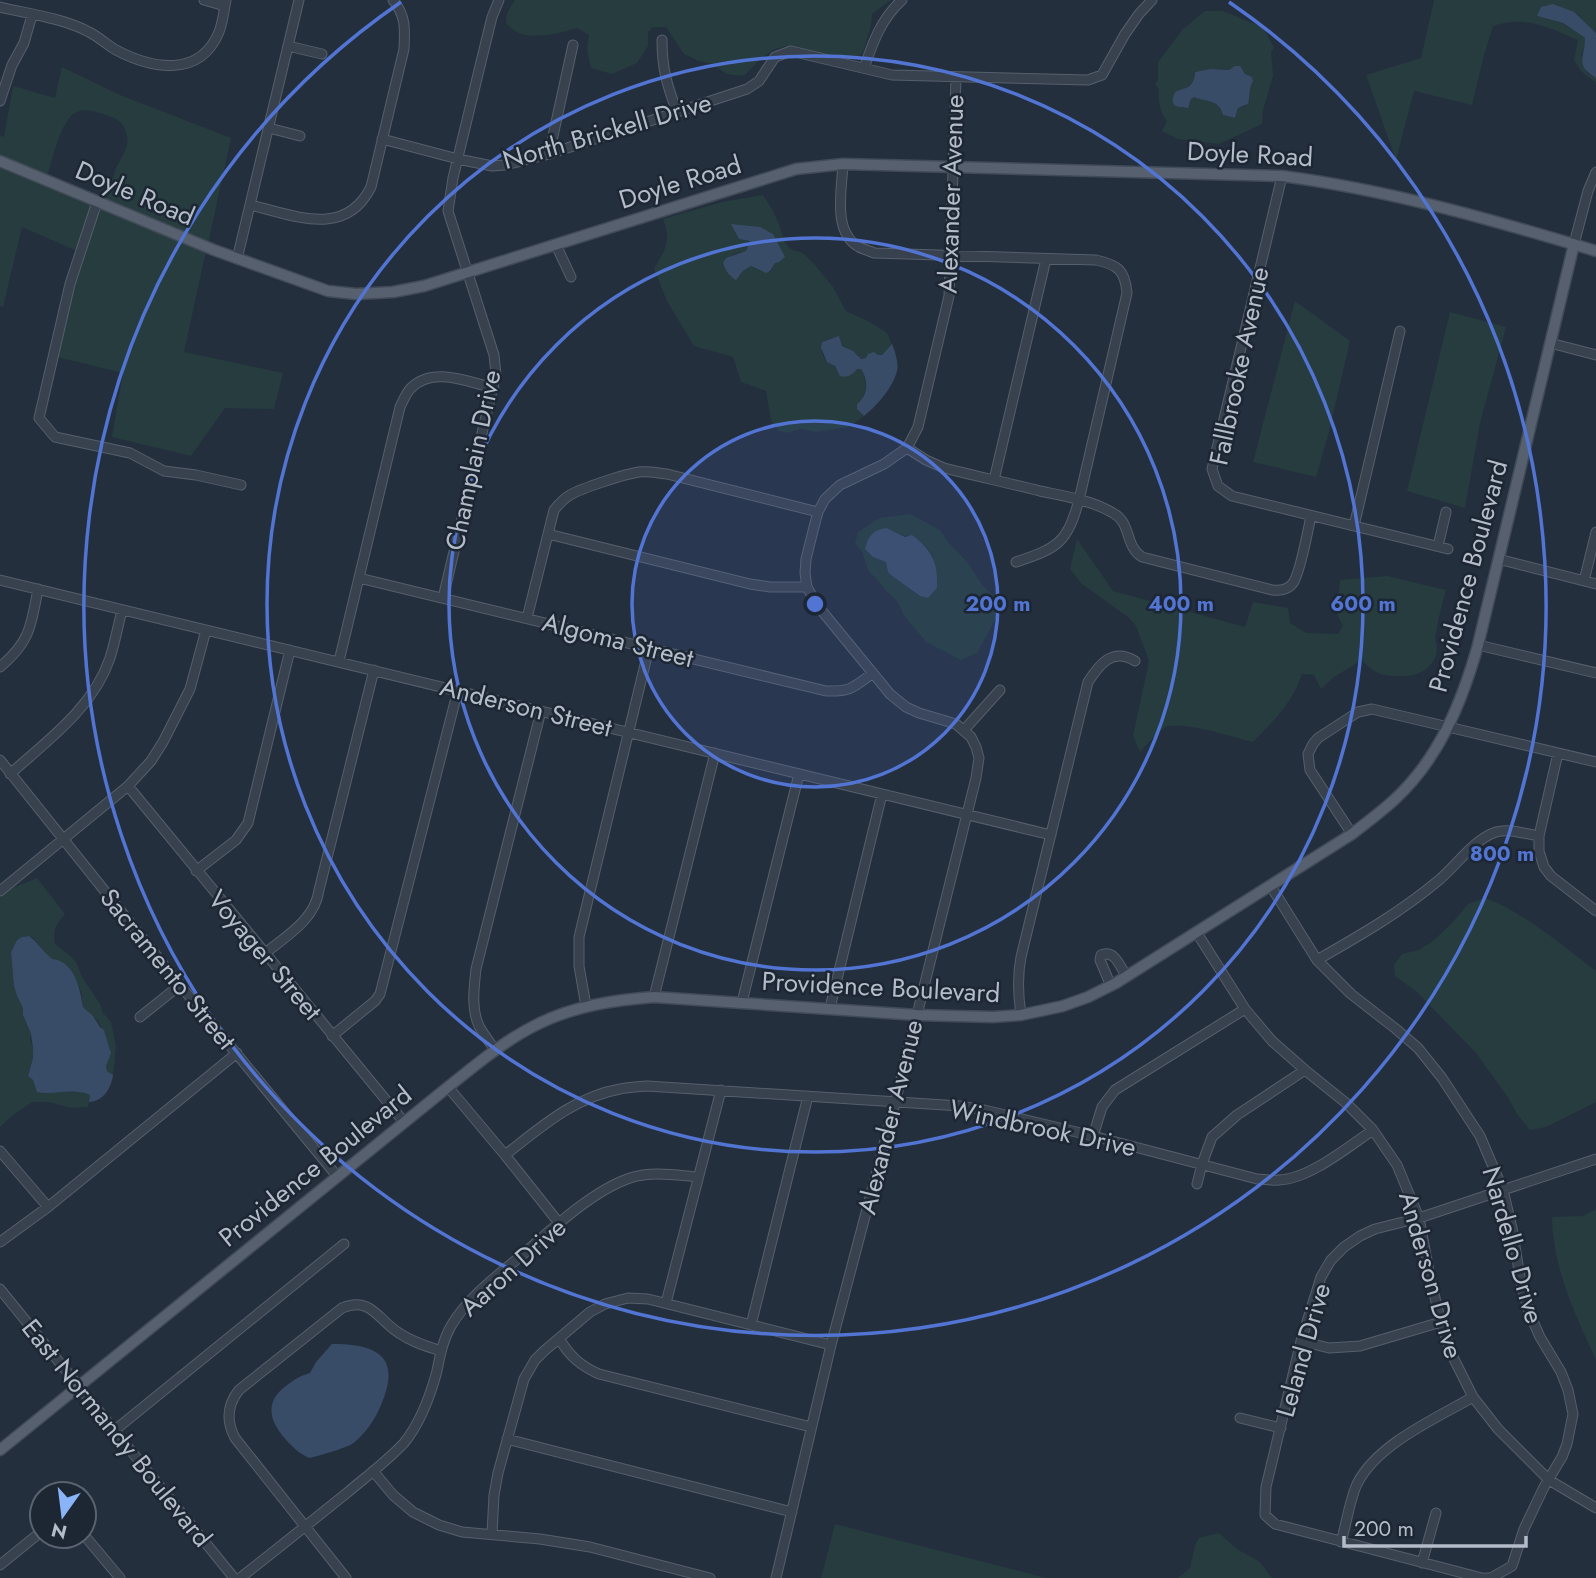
<svg xmlns="http://www.w3.org/2000/svg" width="1596" height="1578" viewBox="0 0 1596 1578" font-family="Jost,sans-serif">
<style>
.green{fill:#263c3f;fill-rule:evenodd}
.water{fill:#394c67}
.lines{fill:none;stroke-linecap:round;stroke-linejoin:round}
.minor-casing{stroke:#565f6c;stroke-width:11}
.major-casing{stroke:#414a57;stroke-width:13}
.minor{stroke:#38414e;stroke-width:9}
.major{stroke:#56606e;stroke-width:10}
.ring{fill:none;stroke:#5274d3;stroke-width:3.5}
.labels{text-anchor:middle;dominant-baseline:central;stroke-width:5;stroke-linejoin:round;paint-order:stroke}
.street-label{font-size:26px;fill:#b4bcc9;stroke:#1d2633}
.centre{fill:#5274d3;stroke:#1d2633;stroke-width:3.5}
.ring-label{font-size:21px;text-anchor:middle;font-weight:bold;fill:#5274d3;stroke:#1d2633;stroke-width:5;stroke-linejoin:round;paint-order:stroke}
</style>
<rect width="100%" height="100%" fill="#242f3e"/>
<path class="green" d="M515,0H891L872,14C872,24 869,33 866,42C865,47 864,53 859,56C847,66 802,45 783,47C765,50 757,65 743,76L727,74L712,64L699,61L684,54L666,27H653L648,32V46L637,63L612,74L591,68L587,49L589,35L577,28C561,33 531,41 515,31C512,29 509,26 506,23L507,13Z
M1434,0H1596V33L1574,12L1537,16L1562,23L1585,38V45L1581,55L1587,73L1596,78V83L1581,71L1574,60L1578,40C1548,27 1525,15 1493,26L1484,55L1472,105L1414,91L1396,160L1366,75L1421,58Z
M1205,11H1223L1260,26L1266,32L1274,48L1271,52L1273,76L1263,110L1262,124L1219,144L1178,139L1162,131L1167,121C1160,114 1158,101 1159,90L1155,84L1158,80V62L1183,29ZM1231,68L1245,74L1251,84L1249,101L1246,106L1238,108L1235,118L1223,115C1219,100 1206,102 1194,96L1191,99L1190,103L1178,90L1185,89L1194,82L1195,72L1210,69L1229,70Z
M62,67L120,95L231,138L208,244L105,201C109,191 112,181 115,171C119,160 130,148 127,136C125,123 117,118 106,115C99,112 86,109 79,111C61,116 52,161 47,177L0,157V136L4,137L13,86L55,98Z
M0,165L93,204L77,251L22,227L3,307L0,306Z
M763,195L772,209L779,224L784,241L790,249L803,253L814,264L833,287L846,311L870,322L887,333L892,344L882,355L860,359L858,355L831,338L822,342C821,349 822,358 828,362C830,364 833,364 835,366L836,370L861,369C869,381 867,395 857,404V408L864,416L849,427L816,432L800,429L787,433L779,431L771,421L766,391L741,382L733,357L694,346L667,301L654,269C665,249 672,243 663,219L722,202ZM732,224L775,263L770,272L761,271L751,266L743,271L740,276L731,277L725,269L723,263L734,254L747,251L750,241L739,239Z
M98,206L206,251L184,352L283,373L274,409L225,408L191,456L112,437L123,373L57,357L73,285Z
M1295,301L1350,341L1329,432L1316,477L1253,462Z
M1450,312L1506,327L1480,423L1465,508L1407,491Z
M910,514L940,530L949,543L967,562L983,586L997,599L1000,611L977,653L961,660L926,642L905,617L897,601L885,590L876,578L869,572L862,552L855,543L858,532L879,518ZM892,532C908,536 935,544 934,565C934,572 924,588 920,596L888,572L886,562L873,557L865,549L867,543Z
M1077,539L1113,591L1245,627L1253,602L1288,608L1290,623L1306,633L1338,634L1343,626L1337,614L1340,580L1387,576L1446,590C1442,605 1438,619 1436,633C1434,639 1437,644 1437,650C1435,668 1417,677 1401,676C1382,676 1374,674 1362,660L1334,677L1321,689L1314,675L1302,674C1294,701 1272,723 1253,742C1235,738 1178,719 1164,728C1156,734 1147,744 1140,752L1133,736L1149,661L1136,626L1128,617L1082,584L1070,569Z
M37,878L65,914C55,926 53,929 55,944L68,954L76,962L82,977L100,1004L103,1013L111,1022L116,1046L113,1075L107,1071L106,1066L110,1048L107,1044L105,1033L97,1020L83,1007L81,991L73,974L48,956L33,938L29,936L22,937L17,940L11,952L14,986L17,996L23,1008V1015L31,1034L30,1039L33,1048V1058L28,1076L33,1080L37,1092H82L90,1095L88,1107L71,1108L49,1102H32L13,1115L0,1127V898L10,889Z
M1485,898C1527,914 1560,944 1596,971V1102L1546,1127L1530,1130L1517,1114L1507,1096L1476,1053L1417,992L1395,976L1394,965L1402,954L1419,950L1433,941L1452,923L1468,904Z
M1596,1209V1360C1575,1314 1553,1269 1552,1217L1583,1216Z
M835,1524L1046,1578H821Z
M1219,1533L1237,1549L1260,1562L1272,1578H1178L1190,1568L1195,1545L1199,1538Z"/>
<path class="water" d="M1553,4L1574,12L1596,33V78C1574,65 1585,57 1585,38L1563,23L1537,16L1541,7Z
M1235,66H1240L1245,74L1252,77L1253,81C1249,87 1250,97 1248,104L1238,108L1235,118L1223,115C1219,99 1206,102 1194,97L1191,99L1188,108C1184,107 1180,108 1176,106C1171,104 1172,94 1177,91C1178,90 1181,90 1183,89C1191,87 1195,81 1195,72L1210,69L1229,70Z
M731,224L760,227L773,234L785,257L779,262L775,263L770,271L766,273L751,266L743,271L736,280C729,276 725,270 723,263L726,258L746,251L750,241L739,239Z
M839,336L842,346L853,351L861,359L866,358L868,354L874,352L878,355H882L892,344C895,351 899,364 897,371C893,387 877,406 864,416L857,409V404C868,395 869,381 861,369H857C852,375 848,378 840,376L835,366L827,362L821,348L822,342Z
M886,528L905,537L912,535C933,551 938,563 937,588L928,598L920,596L891,575L888,572L886,562L873,557L865,549C868,536 873,530 886,528Z
M29,936C38,942 42,951 50,957C54,961 55,958 60,961C77,970 80,990 83,1007L93,1016L100,1027L104,1030L111,1053L106,1066L107,1071L113,1075C111,1088 104,1101 89,1102L90,1095C72,1087 53,1096 37,1092L33,1080L28,1076L33,1058V1048L31,1034L23,1015V1008L17,996L14,986L11,952L17,940L22,937Z
M332,1344C377,1344 402,1356 381,1405C376,1418 364,1436 352,1444C346,1448 318,1456 310,1458C301,1455 294,1448 288,1442C270,1423 263,1403 286,1386C295,1379 300,1376 310,1373L316,1362Z"/>
<g class="lines">
<g class="minor-casing">
<path id="minor" d="M204,0L225,6
M0,7C29,14 63,18 89,32C99,37 107,45 116,50C152,69 200,78 219,32C223,22 224,10 226,0
M662,40C662,69 667,85 677,112
M288,46L322,54
M864,68C873,42 881,19 902,0
M0,101L12,65L24,43L32,15
M269,128L300,136
M382,139L458,159L492,166L505,165L549,154L747,89L759,81L775,57L791,51L892,75L1088,80L1102,75L1125,34L1139,14L1152,0
M549,154L573,45
M843,164C842,189 832,232 859,247C863,249 870,251 874,253L1096,260C1118,265 1125,270 1127,293L1079,500C1067,543 1058,548 1016,562
M1282,176L1212,469L1218,486L1232,496L1448,549
M97,202L70,284L39,418L55,437L130,453L164,471L196,475L241,485
M250,205C294,215 345,239 371,187L404,49C405,29 406,16 393,0
M1574,244L1588,191L1596,172
M556,245L571,277
M237,259L299,0
M1550,343L1596,355
M907,448L926,460L944,468C976,476 1008,483 1040,491C1064,496 1091,500 1113,513C1132,523 1124,545 1142,557L1272,590C1280,591 1288,590 1293,583C1300,574 1308,530 1311,516
M994,480L1046,259
M1354,526L1400,331
M548,534L750,584L770,587H807
M1438,546L1446,512
M1498,559L1596,584
M359,578L826,691C851,692 854,687 873,673
M0,580L1051,835
M1584,581L1596,532
M443,598L496,374L494,355L448,211L453,178L480,66L492,17L499,0
M527,618L554,510C559,504 563,499 570,495C582,488 625,474 639,472C648,471 658,473 667,474L818,512
M1478,645L1596,673
M339,661L400,407C403,401 406,393 411,388C433,366 468,382 494,388
M0,667C30,642 31,626 38,589
M964,730L1000,690
M1558,753L1539,836V851L1544,867L1551,876L1596,911
M0,760L180,985L337,1176
M10,774C48,740 93,708 110,658C115,642 118,626 122,610
M128,786L404,1122
M1352,834L1310,770L1308,754L1313,744L1318,738L1358,712L1372,709L1596,762
M196,871L236,840L248,823L290,650
M1270,885L1317,960L1351,994L1396,1029L1418,1048L1442,1078L1480,1136L1503,1190L1512,1228L1521,1283L1529,1312L1540,1337L1561,1372L1568,1390L1573,1414L1567,1444L1562,1457L1544,1487L1524,1529L1512,1566L1491,1578H1485
M0,891L128,786L151,761L163,742L190,689L206,630
M1197,933L1245,1009L1272,1041L1305,1070L1346,1103L1373,1130L1397,1165L1419,1218L1431,1282L1441,1322L1452,1355L1473,1397L1498,1429L1549,1480L1596,1508
M264,954C286,936 315,920 319,890L374,670
M1317,960C1359,936 1401,912 1439,880C1456,866 1474,839 1496,832C1509,828 1525,834 1539,836
M1111,986L1100,960L1101,955C1115,949 1120,967 1127,977
M654,997L715,753
M742,1002L799,774
M586,1006L579,966V937L649,648
M830,1008L882,794
M1021,1015C1018,995 1017,977 1021,957L1088,682C1099,665 1112,647 1135,661
M140,1017L180,985
M332,1036L375,1001L380,994L458,690
M495,1050C490,1042 483,1034 479,1026C471,1009 474,988 476,969L541,711
M448,1087L505,1155L559,1223
M1093,1136L1102,1107L1115,1090L1245,1009
M0,1151L48,1207
M505,1155C540,1128 574,1097 620,1089C629,1087 638,1087 647,1086L960,1106L984,1110L1093,1136L1257,1179C1264,1179 1272,1181 1279,1180C1309,1179 1348,1147 1373,1130
M1197,1184L1202,1164L1212,1137L1237,1115L1305,1070
M0,1242L48,1207L237,1053
M0,1289L234,1578
M666,1303L721,1090
M751,1325L808,1096
M559,1338C569,1356 581,1366 599,1374L811,1427
M1301,1341L1329,1348L1360,1346L1441,1322
M1240,1418L1281,1428
M115,1430L344,1244
M507,1439L792,1512
M373,1471L393,1495L413,1512L439,1525L462,1532L540,1539L590,1547L710,1578
M492,1534L494,1495L498,1473L524,1379L535,1360L544,1351L590,1312L605,1304L628,1298L648,1299L831,1345
M84,1535L120,1578
M1341,1542C1346,1525 1350,1499 1357,1484C1377,1444 1435,1419 1473,1397
M1422,1563L1436,1513
M0,1565L42,1531
M240,1578C276,1550 312,1521 348,1492C367,1476 387,1461 404,1443C421,1422 430,1397 437,1371C440,1355 443,1340 451,1326C468,1297 497,1276 522,1255C552,1229 592,1191 630,1178C652,1171 674,1175 698,1177
M346,1578L235,1438C226,1421 227,1405 239,1390L342,1308C371,1296 378,1320 399,1333C412,1342 426,1346 441,1351
M776,1578L831,1345L895,1103L976,778L979,758L976,747L971,737L956,724L919,713L906,707L890,694L817,605L807,587L805,573L806,559L814,527L818,512L825,499L840,485L884,464L907,448L918,427L949,296L956,77
M1482,1578L1275,1524L1265,1515L1266,1487L1301,1341L1321,1277L1331,1260L1344,1247L1360,1236L1375,1229L1419,1218L1596,1159"/>
</g>
<g class="major-casing">
<path id="major" d="M0,161L214,250L328,291L356,294L393,292L424,286L796,169L843,164L1282,176C1389,190 1493,220 1596,251
M0,1450L448,1087C477,1064 505,1040 538,1024C574,1006 614,1000 654,997L917,1015L993,1017L1021,1015L1063,1006L1088,997L1116,983L1352,834C1366,823 1381,812 1394,800C1439,759 1462,702 1478,645L1574,244"/>
</g>
<use href="#minor" class="minor"/>
<use href="#major" class="major"/>
</g>
<circle cx="815" cy="604" r="183" fill="#5274d3" fill-opacity=".12"/>
<g class="ring">
<circle cx="815" cy="604" r="183"/>
<circle cx="815" cy="604" r="366"/>
<circle cx="815" cy="604" r="548"/>
<path d="M1229 2A731 731 0 1 1 401 2"/>
</g>
<g class="labels">
<g class="street-label">
<text transform="translate(607 131) rotate(-16)">North Brickell Drive</text>
<text transform="translate(1250 154) rotate(3)">Doyle Road</text>
<text transform="translate(680 182) rotate(-17)">Doyle Road</text>
<text transform="translate(135 193) rotate(23)">Doyle Road</text>
<text transform="translate(951 194) rotate(-88)">Alexander Avenue</text>
<text transform="translate(1239 366) rotate(-78)">Fallbrooke Avenue</text>
<text transform="translate(473 460) rotate(-78)">Champlain Drive</text>
<text transform="translate(1468 576) rotate(-75)">Providence Boulevard</text>
<text transform="translate(618 640) rotate(14)">Algoma Street</text>
<text transform="translate(526 707) rotate(14)">Anderson Street</text>
<text transform="translate(265 955) rotate(50)">Voyager Street</text>
<text transform="translate(168 969) rotate(51)">Sacramento Street</text>
<text transform="translate(881 987) rotate(3)">Providence Boulevard</text>
<text transform="translate(890 1117) rotate(-76)">Alexander Avenue</text>
<text transform="translate(1043 1128) rotate(12)">Windbrook Drive</text>
<text transform="translate(315 1166) rotate(-39)">Providence Boulevard</text>
<text transform="translate(1513 1245) rotate(74)">Nardello Drive</text>
<text transform="translate(513 1267) rotate(-42)">Aaron Drive</text>
<text transform="translate(1431 1275) rotate(74)">Anderson Drive</text>
<text transform="translate(1303 1350) rotate(-74)">Leland Drive</text>
<text transform="translate(117 1433) rotate(51)">East Normandy Boulevard</text>
</g>
</g>
<circle cx="815" cy="604" r="10" class="centre"/>
<g class="ring-label">
<text x="998" y="611">200 m</text>
<text x="1181" y="611">400 m</text>
<text x="1363" y="611">600 m</text>
<text x="1502" y="861">800 m</text>
</g>
<g transform="translate(63 1515) rotate(194)"><circle r="33" fill="#1d2633" stroke="#59626f" stroke-width="2"/>
<path d="M0-5L12 26L0 18L-12 26Z" fill="#8ab4f8"/>
<text y="-10" font-size="19" font-weight="bold" text-anchor="middle" fill="#b4bcc9">N</text>
</g>
<path d="M1344 1536v10h182v-10" fill="none" stroke="#b4bcc9" stroke-width="3.5"/>
<text x="1354" y="1536" font-size="21" fill="#b4bcc9" stroke="#1d2633" stroke-width="5" paint-order="stroke">200 m</text>
</svg>
